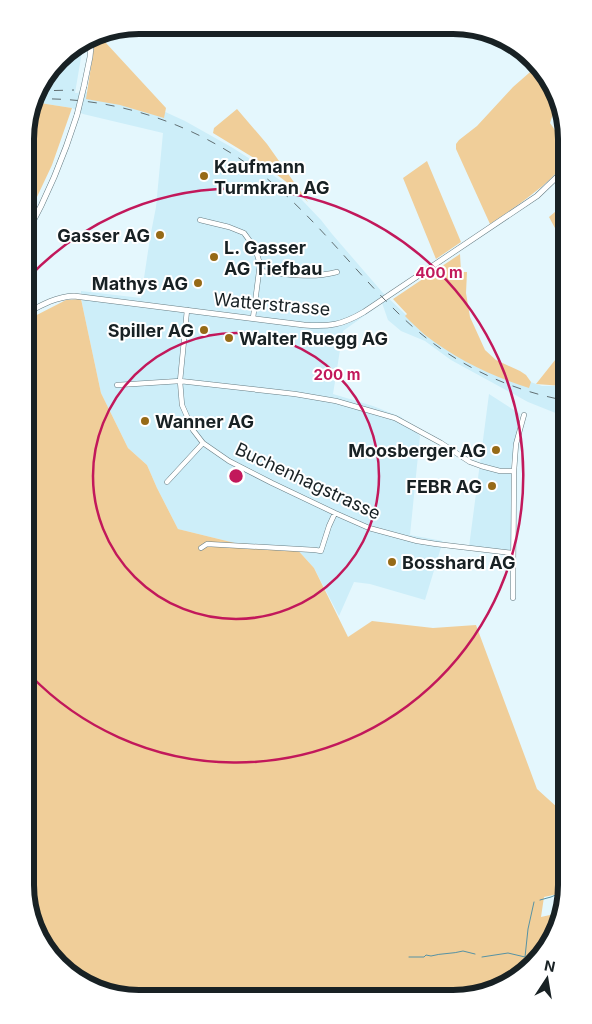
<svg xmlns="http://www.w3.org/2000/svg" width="592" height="1024" viewBox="0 0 592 1024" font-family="Inter,sans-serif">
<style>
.built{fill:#cdeef9}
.green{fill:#f0ce99}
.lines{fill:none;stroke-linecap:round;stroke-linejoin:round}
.stream{stroke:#5692a4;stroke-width:1}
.minor-casing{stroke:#677d84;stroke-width:5.5}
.tertiary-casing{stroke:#677d84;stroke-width:6}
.minor{stroke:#fff;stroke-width:4.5}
.tertiary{stroke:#fff;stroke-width:5}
.rail{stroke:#616e72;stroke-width:1;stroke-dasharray:9 9;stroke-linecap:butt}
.tertiary-bridge-casing{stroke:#677d84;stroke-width:6;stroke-linecap:butt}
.tertiary-bridge{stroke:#fff;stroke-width:5}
.ring{fill:none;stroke:#c2185b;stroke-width:2.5}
.poi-dot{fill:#966a17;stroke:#fff;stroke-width:2}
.labels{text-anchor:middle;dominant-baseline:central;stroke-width:4;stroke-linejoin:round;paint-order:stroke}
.poi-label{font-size:18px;font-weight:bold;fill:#182124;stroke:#fff;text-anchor:start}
.street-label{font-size:18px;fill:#182124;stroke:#fff}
.rim{fill:none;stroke:#182124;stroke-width:6}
.centre{fill:#c2185b;stroke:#fff;stroke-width:2.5}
.ring-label{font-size:15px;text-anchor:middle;font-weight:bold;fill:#c2185b;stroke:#fff;stroke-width:4;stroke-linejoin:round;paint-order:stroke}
</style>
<rect width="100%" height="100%" fill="#e4f7fd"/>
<path class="built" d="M84,40L75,93L89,92L150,105L185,121L233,148L258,164L281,181L302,200L321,220L332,234L383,293L424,332L516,377L542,386H563V416L528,402L451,360L425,341L401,331L388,320L382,303L343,331L333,394L373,406L401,417L420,436L410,535L443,541L425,600L370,584L354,582L339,616L314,568L295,547L235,543L178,529L157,488L147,465L128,448L101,393L81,299V291L141,298L150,238L156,207L163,133L83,114L72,108L40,103L32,104L37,88L63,53Z
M489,394L520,414L511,464V551L469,547Z"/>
<path class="green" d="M107,31L106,43L166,108L164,118L120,105L86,99L96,34Z
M537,66L558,98L550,123L559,136L561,137V168C540,191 515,207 490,224L456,149V144L459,140L477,126L513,87Z
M40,103L72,108L52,165L28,216L27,215L26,124L32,104Z
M237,109L267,144L308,202L289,184L259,161L213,133L214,128Z
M427,161L461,242L436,259L403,178Z
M562,206V241L549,217Z
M460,254L461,272H467L466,293L470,317L485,350L496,360L520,371L526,375L531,382L529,388C491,376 456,359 425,335C418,329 411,322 405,316L407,314L393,299Z
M81,299L101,393L128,448L147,465L157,488L178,529L235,543L295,547L314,568L348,637L372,621L433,628L476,625L537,789L558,808L566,806L567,892L544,897L541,917L559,913L543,955L490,993L124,998L69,975L31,922L27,320L66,300Z
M563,350V386L536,384Z"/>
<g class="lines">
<path class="stream" d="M540,900L551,897L567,890
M409,957H424L426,955L431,956C441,953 453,954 463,951L475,954
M482,957L508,953L525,957L528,929L534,902"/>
<g class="minor-casing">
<path id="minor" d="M200,220L229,227L244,233L255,248L260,264L253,318
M260,271C286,274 311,279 337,272
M187,310L180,381L182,405L193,430L203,443L229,461L272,483L335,513L369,528L417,541L436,544L513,553
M117,385L180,381L295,394L336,401L395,418L441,443L470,462L481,466L500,471H514
M167,482L203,443
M201,548L207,544L315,550L321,551L329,526L335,513
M513,598L514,471L516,444L524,415"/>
</g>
<g class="tertiary-casing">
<path id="tertiary" d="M84,86L90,57L92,36
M27,233C48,195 64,156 77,115
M27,313C43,304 56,297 74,296L304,325C329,327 342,325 364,312L537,196L561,173"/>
</g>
<use href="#minor" class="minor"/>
<use href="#tertiary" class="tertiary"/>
<path class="rail" d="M36,91L74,90
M34,99C129,96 223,134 291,200C329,236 361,277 398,313C443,358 501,388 563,400"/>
<g class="tertiary-bridge-casing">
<path id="tertiary-bridge" d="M77,115L84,86"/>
</g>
<use href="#tertiary-bridge" class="tertiary-bridge"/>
</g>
<g class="ring">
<circle cx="236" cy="476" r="143"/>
<path d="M28 278A287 287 0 1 1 30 675"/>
</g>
<g class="poi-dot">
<circle cx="204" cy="176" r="5"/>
<circle cx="160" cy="235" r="5"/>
<circle cx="214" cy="257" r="5"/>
<circle cx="198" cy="283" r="5"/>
<circle cx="204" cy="330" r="5"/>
<circle cx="229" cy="338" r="5"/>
<circle cx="145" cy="421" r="5"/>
<circle cx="496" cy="450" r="5"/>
<circle cx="492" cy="486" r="5"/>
<circle cx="392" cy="562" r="5"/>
</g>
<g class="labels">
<g class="poi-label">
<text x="214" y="166">Kaufmann<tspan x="214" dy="21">Turmkran AG</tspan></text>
<text x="150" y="235" text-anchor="end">Gasser AG</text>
<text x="224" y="247">L. Gasser<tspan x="224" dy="21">AG Tiefbau</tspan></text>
<text x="188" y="283" text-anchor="end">Mathys AG</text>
<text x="194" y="330" text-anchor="end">Spiller AG</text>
<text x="239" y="338">Walter Ruegg AG</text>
<text x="155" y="421">Wanner AG</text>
<text x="486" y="450" text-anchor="end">Moosberger AG</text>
<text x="482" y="486" text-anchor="end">FEBR AG</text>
<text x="402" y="562">Bosshard AG</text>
</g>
<g class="street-label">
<text transform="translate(272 304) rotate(5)">Watterstrasse</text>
<text transform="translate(308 481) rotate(25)">Buchenhagstrasse</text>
</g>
</g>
<path d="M0 0H592V1024H0ZM139 34H453A105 105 0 0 1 558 139V885A105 105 0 0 1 453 990H139A105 105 0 0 1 34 885V139A105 105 0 0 1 139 34Z" fill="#fff" fill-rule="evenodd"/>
<path class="rim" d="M139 34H453A105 105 0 0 1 558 139V885A105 105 0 0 1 453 990H139A105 105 0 0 1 34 885V139A105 105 0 0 1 139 34Z"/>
<circle cx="236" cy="476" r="8" class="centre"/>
<g class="ring-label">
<text x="439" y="278">400 m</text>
<text x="337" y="380">200 m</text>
</g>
<g transform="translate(547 979) rotate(12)" stroke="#ffffff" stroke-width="4" paint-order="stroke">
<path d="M0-4L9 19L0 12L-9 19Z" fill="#182124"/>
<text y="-8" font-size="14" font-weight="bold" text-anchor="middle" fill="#182124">N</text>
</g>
</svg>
